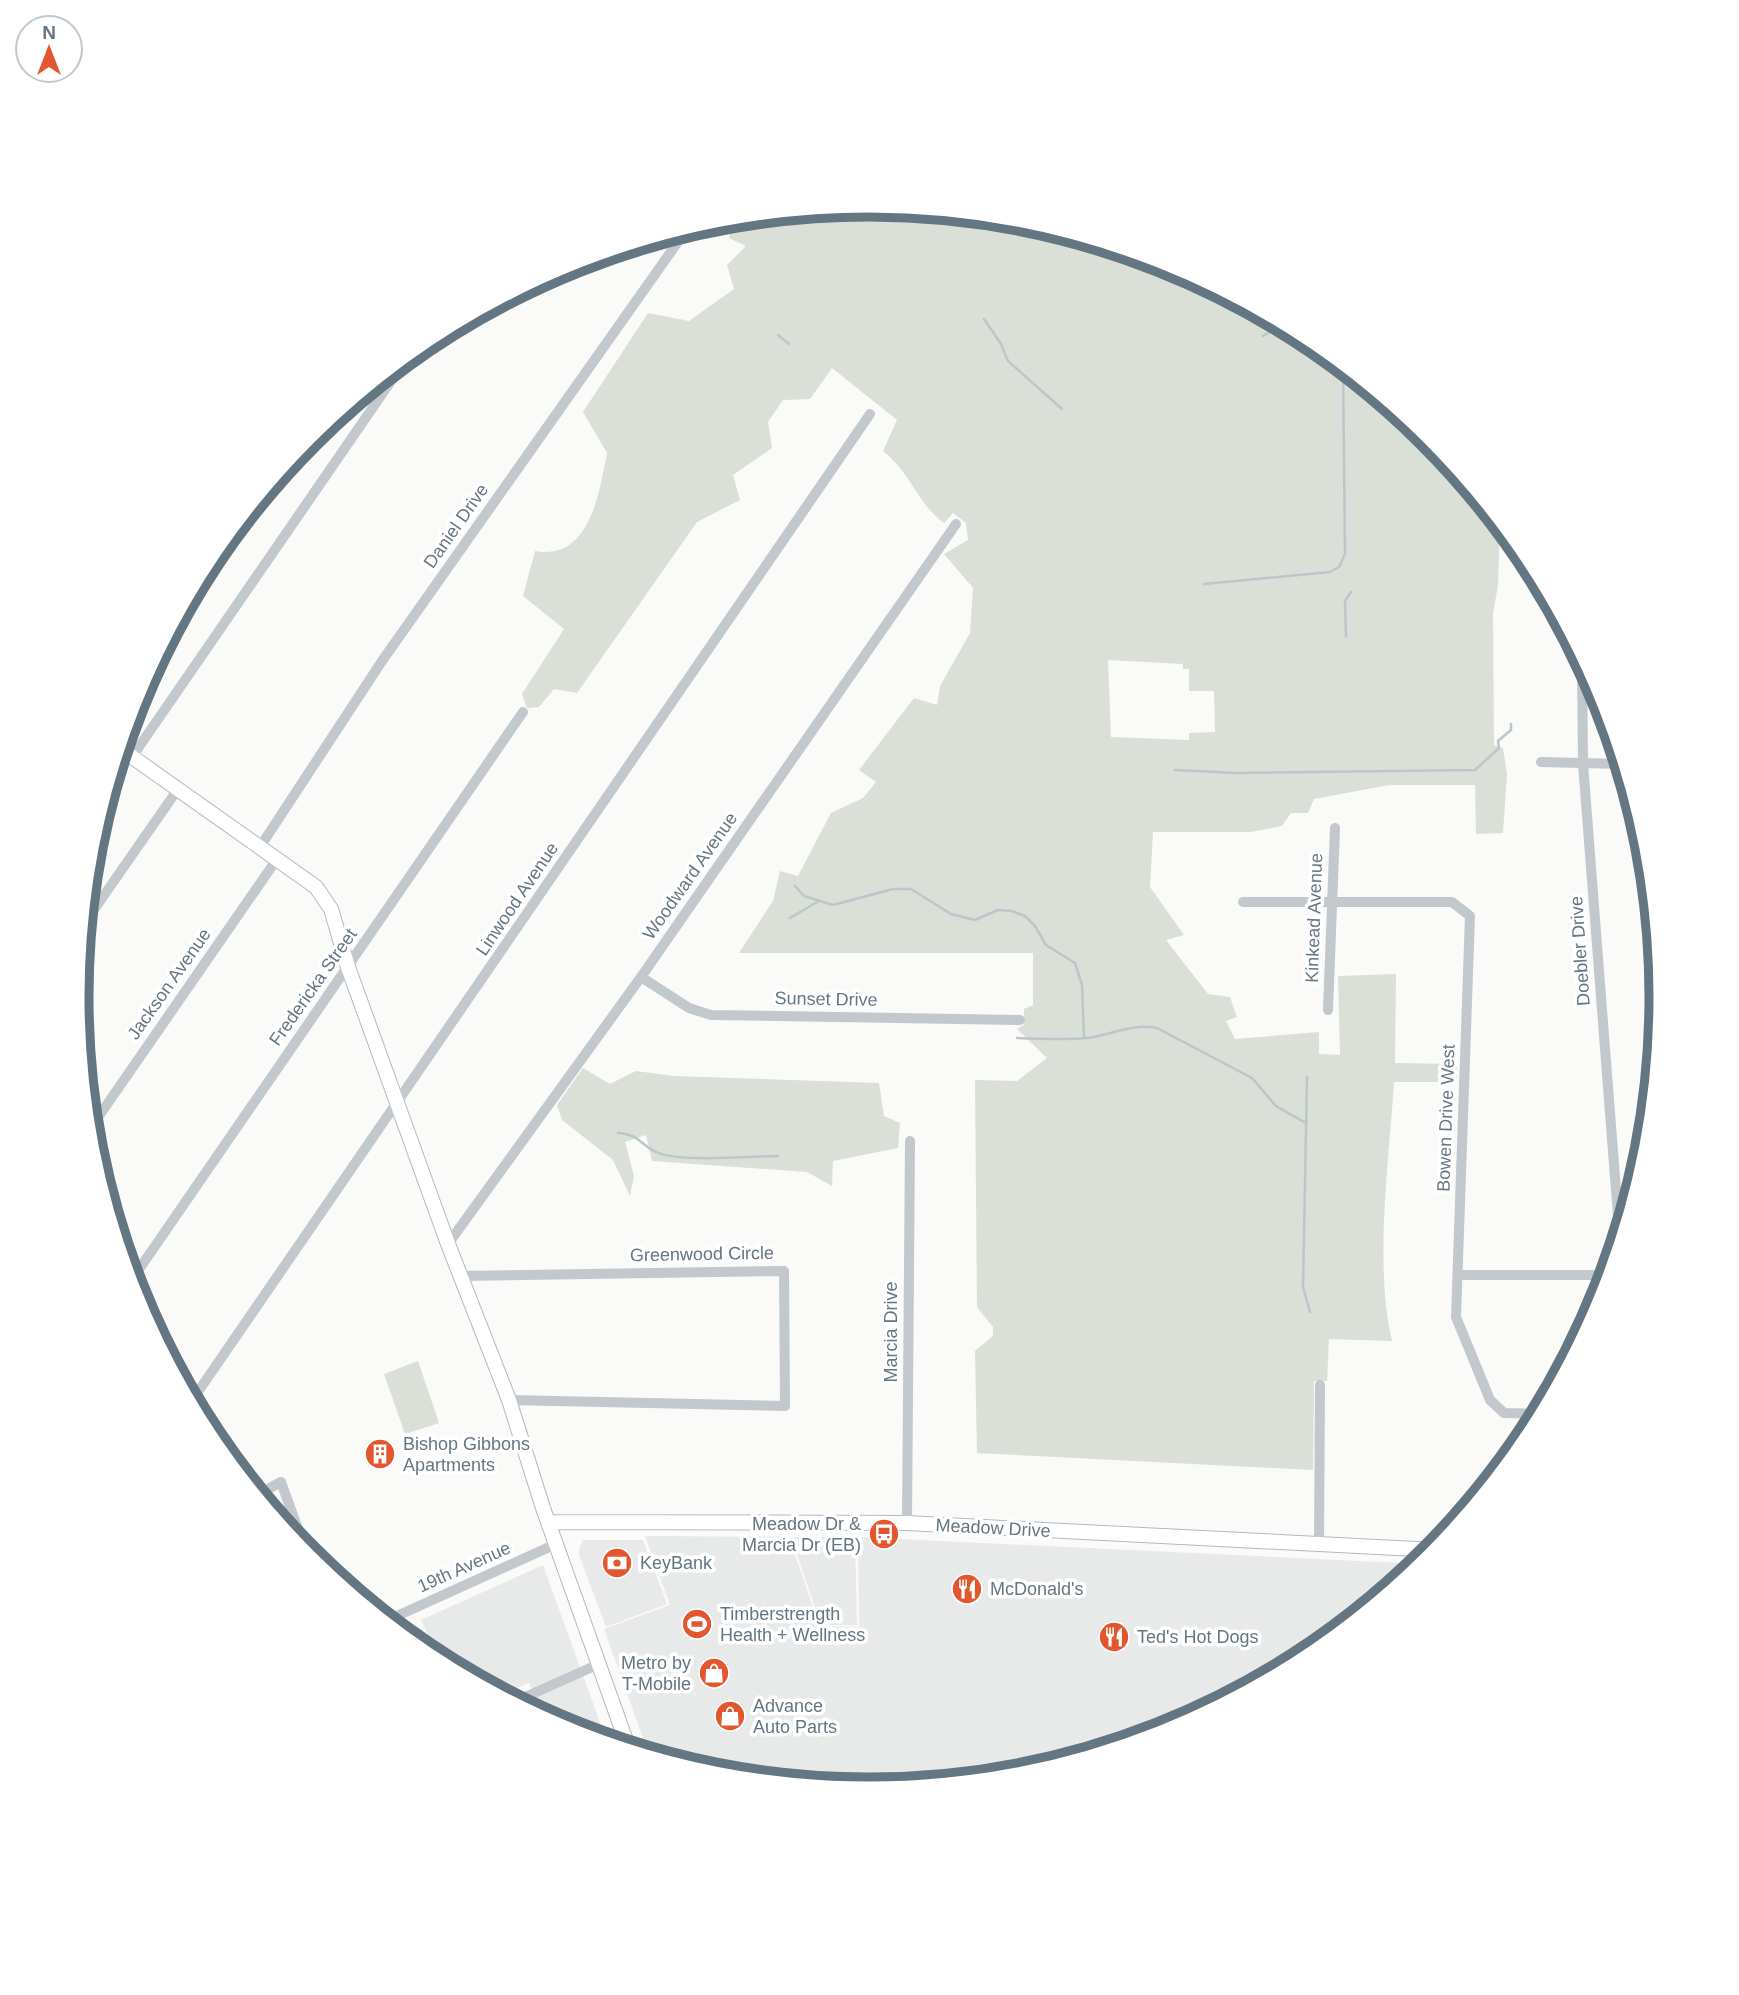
<svg xmlns="http://www.w3.org/2000/svg" width="1739" height="1995" viewBox="0 0 1739 1995" font-family="Arial,sans-serif">
<style>
.built{fill:#e8e9e9}
.green{fill:#dadfd7;fill-rule:evenodd}
.lines{fill:none;stroke-linecap:round;stroke-linejoin:round}
.stream{stroke:#bbc7cb;stroke-width:2.5}
.secondary-casing{stroke:#b3babf;stroke-width:16}
.street{stroke:#c3c8cc;stroke-width:10}
.secondary{stroke:#fff;stroke-width:14}
.labels{text-anchor:middle;dominant-baseline:central;stroke-width:7;stroke-linejoin:round;paint-order:stroke}
.street-label{font-size:18px;fill:#657683;stroke:#fff}
.poi-label{font-size:18px;fill:#657683;stroke:#fff;text-anchor:start}
.rim{fill:none;stroke:#657683;stroke-width:9}
</style>
<rect width="100%" height="100%" fill="#fafaf8"/>
<path class="built" d="M645,1536L789,1537L820,1627H859L858,1537L1423,1564L1309,1657L1172,1730L1024,1775L869,1790L714,1775L649,1755L604,1629L670,1605Z
M791,1537H855L857,1625H821Z
M583,1540H643L667,1604L606,1627L578,1552Z
M543,1565L607,1742L566,1730L546,1719L529,1683L501,1695L449,1667L441,1648L430,1639L421,1620Z"/>
<path class="green" d="M870,205L1024,220L1173,265L1310,339L1430,437L1500,523L1498,585L1493,614L1494,745L1503,748L1507,774L1503,833L1476,834L1475,785H1389L1314,799L1308,813H1291L1282,826L1251,832H1153L1150,887L1184,935L1166,940L1208,994L1230,997L1237,1017L1226,1021L1235,1039L1319,1032V1054L1340,1055L1338,976L1396,974L1395,1063L1457,1064V1082H1394C1389,1162 1374,1264 1392,1341L1329,1339L1327,1381H1314L1313,1470L977,1453L975,1351L993,1336V1327L977,1307L975,1080L1017,1081L1047,1058L1017,1029L1024,1025V1009L1033,1005V953H739L773,901L780,871L798,876L831,813L863,798L876,782L859,770L914,698L937,705L940,686L970,633L973,588L944,554L968,540L966,523L953,513L944,523C917,503 911,473 883,451L897,420L832,368L810,399L783,400L768,422L772,448L733,475L740,500L697,522L577,693L554,689L539,707L527,708L522,694L564,629L523,596L535,551C590,561 599,493 607,453L583,412L648,313L689,321L734,289L727,265L746,246L729,238L732,219ZM1108,660L1183,664V669H1189V691H1214L1215,732L1189,733V740L1111,737Z
M583,1068L610,1084L636,1071L674,1076L879,1083L884,1116L900,1123L898,1148L833,1161L832,1186L807,1172L652,1161L646,1135L625,1142L634,1176L630,1196L613,1160L562,1120L557,1105Z
M418,1361L439,1423L405,1434L384,1374Z"/>
<g class="lines">
<path class="stream" d="M984,319L1001,344L1008,361L1062,409
M778,335L789,344
M1263,336L1282,324
M1204,584L1330,572L1339,567L1345,554L1343,366
M1346,636L1345,601L1351,592
M1175,770L1237,773L1475,770L1499,748L1498,741L1511,730V724
M795,886L804,896L833,905L893,889H911L951,914L975,920L998,910L1012,911L1025,916L1035,926L1046,945L1075,963L1082,985L1084,1038
M790,918L817,902
M1017,1038C1040,1039 1064,1040 1087,1038C1113,1035 1131,1023 1157,1028L1252,1078L1276,1106L1304,1122
M1307,1077L1303,1287L1310,1312
M618,1133C641,1135 639,1144 656,1152C678,1163 751,1156 778,1156"/>
<g class="secondary-casing">
<path id="secondary" d="M121,749L316,887L331,909L348,967L448,1244L509,1400L543,1508L629,1749
M549,1522L907,1523L1436,1550"/>
</g>
<path class="street" d="M1582,657L1583,764L1620,1242
M132,757L409,355
M1541,762L1623,764
M260,847L382,661L687,229
M1243,902H1452L1470,916L1456,1317L1490,1400L1504,1413L1541,1414
M84,924L178,789
M641,977L689,1008L711,1015L1020,1020
M1328,1010L1335,828
M90,1129L277,859
M448,1244L641,977L956,524
M1458,1275H1609
M460,1276L784,1271L785,1406L509,1400
M131,1281L523,712
M191,1402L870,414
M257,1495L281,1482L308,1557
M907,1523L910,1141
M1319,1544L1320,1385
M386,1621L556,1544
M514,1702L599,1664"/>
<use href="#secondary" class="secondary"/>
</g>
<defs>
<g id="building-disc" transform="scale(1.575)"><circle r="9.5" fill="#e4572e" stroke="#fff"/><path d="M-4-6H4V6H1V3H-1V6H-4ZM-2.5-4.3h1.7v1.8h-1.7ZM.8-4.3h1.7v1.8H.8ZM-2.5-1h1.7V.8h-1.7ZM.8-1h1.7V.8H.8Z" fill="#fff"/></g>
<g id="bus-disc" transform="scale(1.575)"><circle r="9.5" fill="#e4572e" stroke="#fff"/><path d="M-5-6H5V4H4V6H2V4H-2V6H-4V4H-5ZM-3.5-4V0h7V-4ZM-3.5 1.2v1.5H-2V1.2ZM2 1.2v1.5H3.5V1.2Z" fill="#fff"/></g>
<g id="bank-disc" transform="scale(1.575)"><circle r="9.5" fill="#e4572e" stroke="#fff"/><path d="M-6-4H6V4H-6ZM0-2.3a2.3 2.3 0 1 0 0 4.6a2.3 2.3 0 1 0 0-4.6Z" fill="#fff"/></g>
<g id="restaurant-disc" transform="scale(1.575)"><circle r="9.5" fill="#e4572e" stroke="#fff"/><path d="M-5-6h1v4h1v-4h1v4h1v-4h1v5L-1.5 .5V6h-2V.5L-5-1ZM5-6V6H3V1.5H1.5Q1.5-4 5-6Z" fill="#fff"/></g>
<g id="stadium-disc" transform="scale(1.575)"><circle r="9.5" fill="#e4572e" stroke="#fff"/><path d="M0-5a6.5 5 0 1 0 0 10a6.5 5 0 1 0 0-10ZM-3.5-1.8h7v3.6h-7Z" fill="#fff"/></g>
<g id="shop-disc" transform="scale(1.575)"><circle r="9.5" fill="#e4572e" stroke="#fff"/><path d="M-5-2.5h2.3a2.7 3.5 0 0 1 5.4 0H5L5.5 6h-11ZM-1.5-2.5h3a1.5 2.3 0 0 0-3 0Z" fill="#fff"/></g>
</defs>
<g fill-rule="evenodd">
<use href="#building-disc" x="380" y="1454"/>
<use href="#bus-disc" x="884" y="1534"/>
<use href="#bank-disc" x="617" y="1563"/>
<use href="#restaurant-disc" x="967" y="1589"/>
<use href="#stadium-disc" x="697" y="1624"/>
<use href="#restaurant-disc" x="1114" y="1637"/>
<use href="#shop-disc" x="714" y="1673"/>
<use href="#shop-disc" x="730" y="1716"/>
</g>
<g class="labels">
<g class="street-label">
<text transform="translate(456 526) rotate(-55)">Daniel Drive</text>
<text transform="translate(690 876) rotate(-55)">Woodward Avenue</text>
<text transform="translate(517 899) rotate(-56)">Linwood Avenue</text>
<text transform="translate(1314 918) rotate(-88)">Kinkead Avenue</text>
<text transform="translate(1580 951) rotate(-94)">Doebler Drive</text>
<text transform="translate(169 984) rotate(-55)">Jackson Avenue</text>
<text transform="translate(313 987) rotate(-55)">Fredericka Street</text>
<text transform="translate(826 999) rotate(1)">Sunset Drive</text>
<text transform="translate(1446 1118) rotate(-88)">Bowen Drive West</text>
<text transform="translate(702 1254) rotate(-1)">Greenwood Circle</text>
<text transform="translate(891 1332) rotate(-90)">Marcia Drive</text>
<text transform="translate(993 1528) rotate(3)">Meadow Drive</text>
<text transform="translate(464 1567) rotate(-24)">19th Avenue</text>
</g>
<g class="poi-label">
<text x="403" y="1444">Bishop Gibbons<tspan x="403" dy="21">Apartments</tspan></text>
<text x="861" y="1524" text-anchor="end">Meadow Dr &amp;<tspan x="861" dy="21">Marcia Dr (EB)</tspan></text>
<text x="640" y="1563">KeyBank</text>
<text x="990" y="1589">McDonald's</text>
<text x="720" y="1614">Timberstrength<tspan x="720" dy="21">Health + Wellness</tspan></text>
<text x="1137" y="1637">Ted's Hot Dogs</text>
<text x="691" y="1663" text-anchor="end">Metro by<tspan x="691" dy="21">T-Mobile</tspan></text>
<text x="753" y="1706">Advance<tspan x="753" dy="21">Auto Parts</tspan></text>
</g>
</g>
<path d="M0 0H1739V1995H0ZM89 997a780 780 0 1 1 1560 0a780 780 0 1 1-1560 0Z" fill="#fff" fill-rule="evenodd"/>
<path class="rim" d="M89 997a780 780 0 1 1 1560 0a780 780 0 1 1-1560 0Z"/>
<g transform="translate(49 49)"><circle r="33" fill="#ffffff" stroke="#c1c8cd" stroke-width="2"/>
<path d="M0-5L12 26L0 18L-12 26Z" fill="#e4572e"/>
<text y="-10" font-size="19" font-weight="bold" text-anchor="middle" fill="#657683">N</text>
</g>
</svg>
